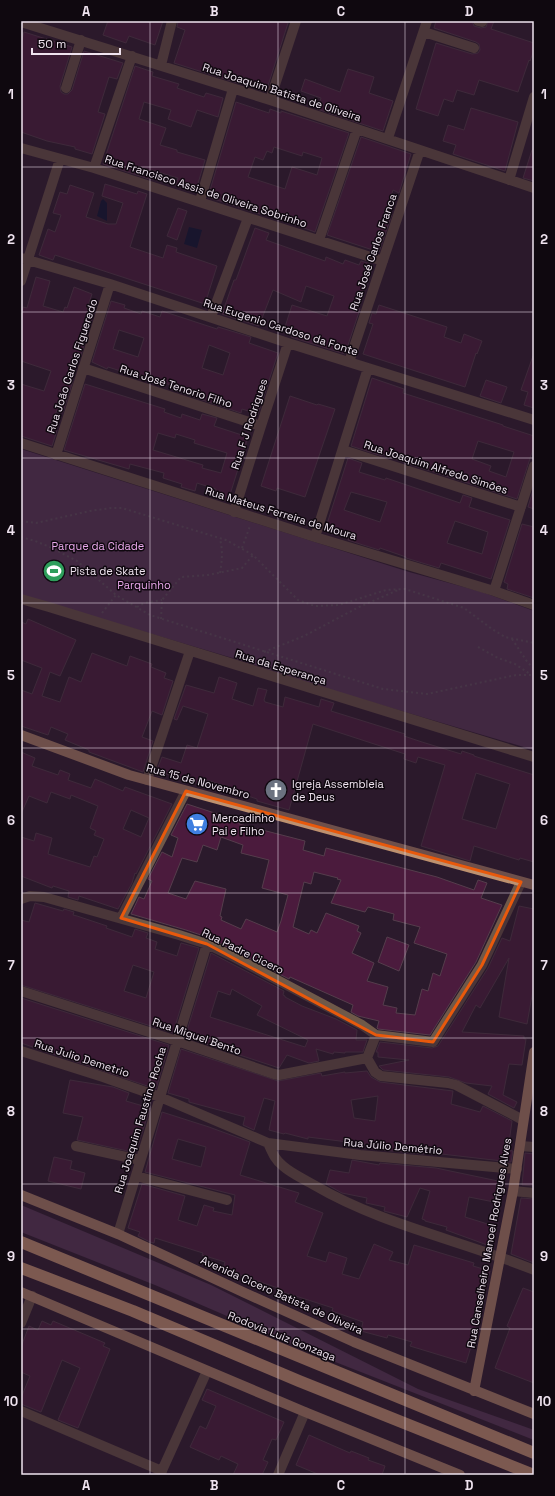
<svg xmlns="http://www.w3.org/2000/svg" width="555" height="1496" viewBox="0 0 555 1496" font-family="'Space Grotesk',sans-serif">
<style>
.green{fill:#5b3a5c}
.water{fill:#001130}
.building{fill:#4b1b3d;stroke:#553d4c;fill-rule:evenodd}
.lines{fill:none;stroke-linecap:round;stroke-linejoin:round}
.path{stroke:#675767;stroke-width:2;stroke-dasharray:2 3;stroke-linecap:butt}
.minor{stroke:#6f5949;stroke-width:10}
.major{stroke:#be916f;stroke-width:10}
.highway{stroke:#dda67d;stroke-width:12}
.marked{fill:none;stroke:#e8590c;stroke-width:3;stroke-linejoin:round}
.grid{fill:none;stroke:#efe3ef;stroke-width:1;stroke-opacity:0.55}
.labels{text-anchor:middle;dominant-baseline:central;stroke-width:3;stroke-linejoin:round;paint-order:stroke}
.street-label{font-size:11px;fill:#efe3ef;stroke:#0f080f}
.park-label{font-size:11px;fill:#e8a7e9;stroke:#0f080f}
.poi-label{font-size:11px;fill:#efe3ef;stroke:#0f080f;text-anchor:start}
.neatline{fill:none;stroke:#efe3ef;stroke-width:1.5}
.grid-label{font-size:13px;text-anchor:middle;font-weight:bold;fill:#efe3ef}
</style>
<rect width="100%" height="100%" fill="#2b1a2c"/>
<path class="green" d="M21,449L409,572L482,592L534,611V750L334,691L236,659L21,595Z
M21,1205L211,1285L418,1389L534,1430V1440L315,1354L155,1285L21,1232Z"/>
<path class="water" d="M103,199L107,203V221L97,216L101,201Z
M189,227L202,230L197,248L184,244Z"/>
<path class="building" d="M108,21H163L155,45L129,36L126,43L103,35Z
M178,21H282L288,23L266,92L174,63L185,30L177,27Z
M436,21H472L474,26L481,28L486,27L488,21H494L491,29L534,43V50L530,61L529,60L518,92L479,80L474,95L457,90L453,102L444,99L438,116L416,109L436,43L472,54L478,53L480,50L479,44L476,42L434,28Z
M24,32L72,47L60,86L61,92L64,94H68L72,90L84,51L123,63L117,79L109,77L98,112L105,114L92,154L75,149V147L47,141L21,132V43Z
M135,66L153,72L152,76L179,84L177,88L204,97L206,93L223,98L218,117L197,110L191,127L168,119L171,110L144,102L139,119L166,128L160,145L177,150V152L205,160L196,190L176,184L178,178L152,170L149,179L103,164Z
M348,69L374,77L369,93L393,101L383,131L317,109L321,98L301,91L305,79L340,92Z
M236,102L269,113L270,109L281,113V111L349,133L315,232L293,224L295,219L263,208L260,214L208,197ZM274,147L302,156L303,152L322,158L317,175L292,167L285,189L248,177L255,157L263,160L267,151L272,153Z
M471,108L518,122L505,171L453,154L456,145L443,141L448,125L464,130Z
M361,137L411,154L399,193L393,190L386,212L392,214L379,252L327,235Z
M532,150H534V181L523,178Z
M105,184L137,194L138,191L147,194L130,247L163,258L167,245L177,248L176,252L217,266L205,304L55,255L53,260L39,255L48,229L55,232L61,215L53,213L60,192L67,194L70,185L94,193L86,217L108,224H116L123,203L102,196Z
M178,208L187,211L177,240L167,236Z
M255,228L269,233L266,240L325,261L326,257L343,264L345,260L359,265L361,261L371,264L357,309H360L345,354L291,337L293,330L285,327L292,305L327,316L334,296L306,286L301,302L273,290L259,326L222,314L234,280H236Z
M36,277L50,281L43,306L63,312L65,307L67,308L74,287L92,294L87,309L94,312L80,358H78L76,361L74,360L68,377L71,378L70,380L73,381L63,412L57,410L50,427L57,430L52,446L21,436V384L44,391L51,371L21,361V315L23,307L27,308Z
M111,301L125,305L124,308L141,314L142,311L160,317L162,311L217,329L218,327L251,337L249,343L278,353L258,414L242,409L241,413L173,390L174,386L135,374L134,375L108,367L107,369L92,362ZM119,330L144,338L138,357L113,349ZM209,345L230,353L223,375L202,368Z
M379,305L447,327L444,337L461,343L464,334L482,341L477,354L476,353L465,387L363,354L373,324L369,323L372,313L376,314Z
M533,356L534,357V408L524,405L528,392L521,390Z
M372,378L404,389L403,393L503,425V426L534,436V446L517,499L400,461L401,460L383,454L382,456L351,446ZM478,441L514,452L506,477L489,471L491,466L472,459Z
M486,380L507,387L501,403L480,396Z
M85,384L165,409L164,412L181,418L182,414L200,420L202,414L217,418L214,426L248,437L228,501L214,497L216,489L197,483L195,491L181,487L182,484L163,478L164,473L130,464L129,469L64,450ZM158,433L175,438L176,434L195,440L194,443L227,453L221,473L202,468L203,465L153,450Z
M290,396L317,405L318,404L335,409L305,497L277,488L276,491L261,486Z
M348,458L362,463L359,472L385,480L386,478L460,503L463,495L472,498L469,507L510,520L491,579L441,563L439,568L406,558V557L380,548L379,550L360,544L348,540L350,535L326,527ZM351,492L387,502L380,522L344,510ZM455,521L488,532L482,554L447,543Z
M534,487V509L528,507Z
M522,524L534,527V598L507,589L508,584L504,582Z
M28,619L76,640L60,676L50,672L42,696L60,702L69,677L81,682L92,653L127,666L130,656L152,664L151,667L166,673L164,678L173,681L162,715L152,711L142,737L153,741L143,772L89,752V750L65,740L68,734L51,727L48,735L21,726V690L32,694L42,668L21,660V622L26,624Z
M219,677L237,683L232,699L253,706L258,688L267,690L264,700L265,702L283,707L285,697L319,707L321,699L334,703L331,711L405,734L404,736L422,742L461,754L462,751L474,755V756L534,775V862L520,858L519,860L474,846L470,861L421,846L445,765L418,757L416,763L404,759L405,754L313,724L289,810L257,801V799L233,791L234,789L207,780L205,786L164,773L162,777L155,775L162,757L181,763L187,745L197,748L208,714L183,706L177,720L174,719L186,685L214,693ZM476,773L510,784L496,829L462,819Z
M21,752L35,758L32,766L58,775L60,770L70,774L68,780L91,788L95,779L123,791L125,787L172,804L136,874L135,873L132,883L118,909L79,896L78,900L68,897L69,891L53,886L52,888L21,876V837L34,841L36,833L52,838L48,854L90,867L94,856L97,857L104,839L94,835L96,831L90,828L98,806L71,795L70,799L51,792L47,803L29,796L21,814ZM131,810L149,818L141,837L123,829Z
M187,804L230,818L231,815L241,819L239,824L305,841L303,850L324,856L326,848L437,877L474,890L478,880L487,883L481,898L502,905L476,962L430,1035L378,1029L377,1028L379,1021L358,1016L351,1012L353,1005L290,977L289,979L210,938L186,930L131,914L139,897L144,899L152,881L148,879L162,852L172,857L178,838L171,835ZM221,837L243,845L241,853L269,860L262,888L288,895L281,921L277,932L246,919L241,929L221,920L222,917L220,916L226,889L195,881L186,899L168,893L182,858L197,862L203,845L217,850ZM314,872L338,878L337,879L341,880L331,903L365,912L368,907L394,914L393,920L420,927L414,943L447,954L440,976L433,973L428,991L422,989L415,1015L396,1013L397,1008L383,1005L388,987L367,981L374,963L352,953L361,933L357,931L359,926L326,913L317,933L311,930L309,934L293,927L304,882L311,884Z
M35,903L63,911L64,909L74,912L73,915L77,916L107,926L106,928L132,937L135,929L148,933L146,938L157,942L155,949L177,956L181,943L199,948L173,1033L21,985V920L29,922ZM133,965L154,972L146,998L124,991Z
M519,906L534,909V990H533L527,1024L499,1017L509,958L480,1008L476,1005L462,1032L524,1036V1039H526L522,1065L509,1064L503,1095L517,1102L514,1108L488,1094L492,1086L466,1083L449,1077L383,1070L379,1066L409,1060L378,1057V1052H376L380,1042L432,1048L438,1046L488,968L502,938L510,941Z
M387,937L409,945L399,971L378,962Z
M211,953L284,991L283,995L285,996V997L302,1006L336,1019L357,1030L356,1040H367L363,1052H345V1053L334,1052L333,1054L316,1049L319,1061L309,1063L287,1055L279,1068L185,1037ZM232,989L262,1006L257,1015L308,1040L305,1047L210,1017L218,991L230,995Z
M21,998L169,1045L156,1089L21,1043Z
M181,1049L278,1081L321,1073L322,1076L345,1072V1073L367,1071L371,1077L380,1082L453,1091L451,1104L480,1112L483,1106L512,1121L508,1150L513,1151L511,1162L424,1152V1154L382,1150L383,1147L372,1145L308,1137V1139L285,1133L284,1134L269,1130L275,1101L264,1098L254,1130L243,1125L245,1117L189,1102V1099L168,1093ZM378,1096L375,1121L354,1118L351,1100Z
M70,1080L113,1087L129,1093L126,1101L150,1108L138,1145L134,1144L132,1152L77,1140L83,1117L63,1113Z
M162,1112L209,1127L250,1142L240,1175L299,1193L295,1202L323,1213L307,1256L326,1262L329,1252L347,1258L342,1274L359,1279L374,1244L393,1252L389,1260L408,1265L414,1245L474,1263L473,1266L490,1271L478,1316L480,1317L466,1363L410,1346L412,1342L388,1335L387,1338L361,1331L363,1322L332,1311L333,1308L277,1290L278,1288L223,1269L225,1262L202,1255L203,1253L155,1238L154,1243L150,1242L138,1236L140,1232L128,1228L142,1184L185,1196L178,1220L197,1226L204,1205L214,1208L213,1211L232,1215L235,1195L145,1172ZM178,1139L206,1147L201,1167L172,1159Z
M525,1153L534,1154V1186L522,1185Z
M54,1157L72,1161L70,1169L85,1173L81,1189L48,1181Z
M352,1160L379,1165L380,1163L436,1168L498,1181L494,1202L469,1197L465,1217L494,1226L490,1246L446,1230L447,1227L425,1221V1220L422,1219L430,1191L420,1188L407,1217L384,1211L385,1207L366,1203L367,1198L342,1193L326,1184L330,1170L349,1173Z
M521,1198L534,1199V1263L511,1254Z
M523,1288L534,1292V1383L495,1368L510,1328L507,1326Z
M42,1321L51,1325L53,1321L105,1343L103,1346L110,1349L78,1428L58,1420L80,1368L62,1360L41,1412L21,1404V1398L30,1376L21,1372V1347L29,1326L38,1330Z
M207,1389L284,1422L276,1440L272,1439L263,1460L268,1462L262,1475H233L238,1464L221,1456L219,1460L190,1447L200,1426L206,1429L216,1406L202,1400Z
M309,1435L350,1453L351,1451L369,1458L368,1460L385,1466L382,1475H320L296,1465Z"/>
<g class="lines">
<path class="path" d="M21,521L36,523L90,511L111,508H122L226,540L253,555L298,600L315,606L339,605L386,590L405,589L464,608L492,629L505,637L534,643
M21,537L35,541L50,547L77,561L116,595L150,615L383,689L427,694L516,675H534
M242,548L250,526
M220,573C222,561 223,551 220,539
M137,607L144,603L162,600
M102,613L116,595
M161,619L162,600L181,577L208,575L242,568L253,555
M512,639L528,663L534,668
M478,647L498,658L515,664L530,674
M264,652L304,636L359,607L398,590"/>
<path class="minor" d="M478,21L482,22
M21,22L270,100L534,188
M424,32L474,48
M161,65L172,21
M66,88L81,40
M270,100L296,21
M388,138L427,21
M21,148L94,168L383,261
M94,168L132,56
M509,180L534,97
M200,201L233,89
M319,240L357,129
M21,258L110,284L288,343L534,420
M21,281L60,159
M211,317L248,218
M349,362L420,150
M83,368L261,426
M21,443L315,537L494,591L534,605
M343,450L521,507
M56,455L110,284
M234,512L261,426L288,343
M315,537L368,368
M494,591L534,466
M21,599L49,607L534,757
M147,780L190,651
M21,899L30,896L44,897L179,935L207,944L234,957L362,1025L376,1035L367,1058
M121,918L186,791
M21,991L177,1041L274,1074L279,1075L367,1058
M376,1035L433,1042L482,965L521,882
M21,1051L103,1077L160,1097L268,1143L360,1155L517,1169
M367,1058L375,1072L381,1076L448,1083L456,1085L523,1120
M268,1143C272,1152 275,1160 283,1166C292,1174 304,1179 314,1185C382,1225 461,1240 534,1270
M76,1146L140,1160
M520,1146L534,1147
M136,1176L227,1200
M513,1191L534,1193
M118,1234L207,944
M21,1323L32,1296
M21,1411L162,1471
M160,1475L207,1371
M278,1475L305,1412"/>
<path class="major" d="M21,735L129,775L534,885
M21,1195L118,1234L245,1293L354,1342L534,1414
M21,1292L305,1412L460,1475
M474,1391L513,1191L534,1052"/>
<path class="highway" d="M21,1242L534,1453
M21,1268L133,1311L299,1381L534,1475"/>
</g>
<path d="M0 0H555V1496H0ZM186,791L521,882L482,965L433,1042L376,1035L207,944L121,918Z" fill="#2b1a2c" fill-opacity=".55" fill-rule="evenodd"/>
<path class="marked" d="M186,791L521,882L482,965L433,1042L376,1035L207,944L121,918Z"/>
<path class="grid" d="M150,21V1475M278,21V1475M405,21V1475M21,167H534M21,312H534M21,458H534M21,603H534M21,748H534M21,893H534M21,1038H534M21,1184H534M21,1329H534"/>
<defs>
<g id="stadium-disc" transform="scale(1.15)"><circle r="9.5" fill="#2e9e5b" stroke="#0f080f"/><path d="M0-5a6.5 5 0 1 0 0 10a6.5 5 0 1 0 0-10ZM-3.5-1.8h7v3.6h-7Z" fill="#fff"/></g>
<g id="church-disc" transform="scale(1.15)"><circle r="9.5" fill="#6b7280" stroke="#0f080f"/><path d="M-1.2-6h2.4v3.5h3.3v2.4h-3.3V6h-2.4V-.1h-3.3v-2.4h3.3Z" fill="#fff"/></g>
<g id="supermarket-disc" transform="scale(1.15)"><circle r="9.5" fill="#3f7fe0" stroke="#0f080f"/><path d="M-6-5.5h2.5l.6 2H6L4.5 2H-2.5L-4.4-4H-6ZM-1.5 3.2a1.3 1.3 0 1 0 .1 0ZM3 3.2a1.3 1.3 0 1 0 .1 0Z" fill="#fff"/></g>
</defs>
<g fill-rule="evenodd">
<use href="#stadium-disc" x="54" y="571"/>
<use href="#church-disc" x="276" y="790"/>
<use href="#supermarket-disc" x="197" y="824"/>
</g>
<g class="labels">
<g class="street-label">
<text transform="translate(282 92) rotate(18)">Rua Joaquim Batista de Oliveira</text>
<text transform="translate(206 191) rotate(18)">Rua Francisco Assis de Oliveira Sobrinho</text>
<text transform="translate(373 252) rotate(-71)">Rua José Carlos Franca</text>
<text transform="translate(281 327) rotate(18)">Rua Eugenio Cardoso da Fonte</text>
<text transform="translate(72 366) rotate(-72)">Rua João Carlos Figueredo</text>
<text transform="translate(176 386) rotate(18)">Rua José Tenorio Filho</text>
<text transform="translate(249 424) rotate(-72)">Rua F J Rodrigues</text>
<text transform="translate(436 467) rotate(18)">Rua Joaquim Alfredo Simões</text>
<text transform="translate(281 513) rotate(17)">Rua Mateus Ferreira de Moura</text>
<text transform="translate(281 667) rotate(17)">Rua da Esperança</text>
<text transform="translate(198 781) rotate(15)">Rua 15 de Novembro</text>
<text transform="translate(243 951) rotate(26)">Rua Padre Cicero</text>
<text transform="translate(197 1036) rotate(19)">Rua Miguel Bento</text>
<text transform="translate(82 1058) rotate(18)">Rua Julio Demetrio</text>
<text transform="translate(140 1120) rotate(-73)">Rua Joaquim Faustino Rocha</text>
<text transform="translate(393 1146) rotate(5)">Rua Júlio Demétrio</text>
<text transform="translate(489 1243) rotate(-80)">Rua Canselheiro Manoel Rodrigues Alves</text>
<text transform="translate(282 1295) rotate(24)">Avenida Cicero Batista de Oliveira</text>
<text transform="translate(282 1336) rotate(22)">Rodovia Luiz Gonzaga</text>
</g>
<g class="park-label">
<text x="98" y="546">Parque da Cidade</text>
<text x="144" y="585">Parquinho</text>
</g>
<g class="poi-label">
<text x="70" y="571">Pista de Skate</text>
<text x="292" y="784">Igreja Assembleia<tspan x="292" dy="13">de Deus</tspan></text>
<text x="212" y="818">Mercadinho<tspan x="212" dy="13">Pai e Filho</tspan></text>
</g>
</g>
<rect width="555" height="1496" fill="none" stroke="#0f080f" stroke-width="44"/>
<path d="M32 48v6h88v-6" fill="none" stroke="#efe3ef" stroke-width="2"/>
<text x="38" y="48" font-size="12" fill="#efe3ef" stroke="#0f080f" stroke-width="3" paint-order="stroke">50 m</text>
<rect x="22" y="22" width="511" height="1452" class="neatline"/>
<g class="grid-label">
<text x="86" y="16">A</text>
<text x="214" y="16">B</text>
<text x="341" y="16">C</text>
<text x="469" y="16">D</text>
<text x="11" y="99">1</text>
<text x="544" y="99">1</text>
<text x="11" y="244">2</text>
<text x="544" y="244">2</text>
<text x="11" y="390">3</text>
<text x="544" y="390">3</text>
<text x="11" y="535">4</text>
<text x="544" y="535">4</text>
<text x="11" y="680">5</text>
<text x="544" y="680">5</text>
<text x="11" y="825">6</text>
<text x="544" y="825">6</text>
<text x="11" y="970">7</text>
<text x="544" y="970">7</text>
<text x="11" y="1116">8</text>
<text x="544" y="1116">8</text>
<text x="11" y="1261">9</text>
<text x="544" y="1261">9</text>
<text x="11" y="1406">10</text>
<text x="544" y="1406">10</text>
<text x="86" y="1490">A</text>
<text x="214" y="1490">B</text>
<text x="341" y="1490">C</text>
<text x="469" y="1490">D</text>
</g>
</svg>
